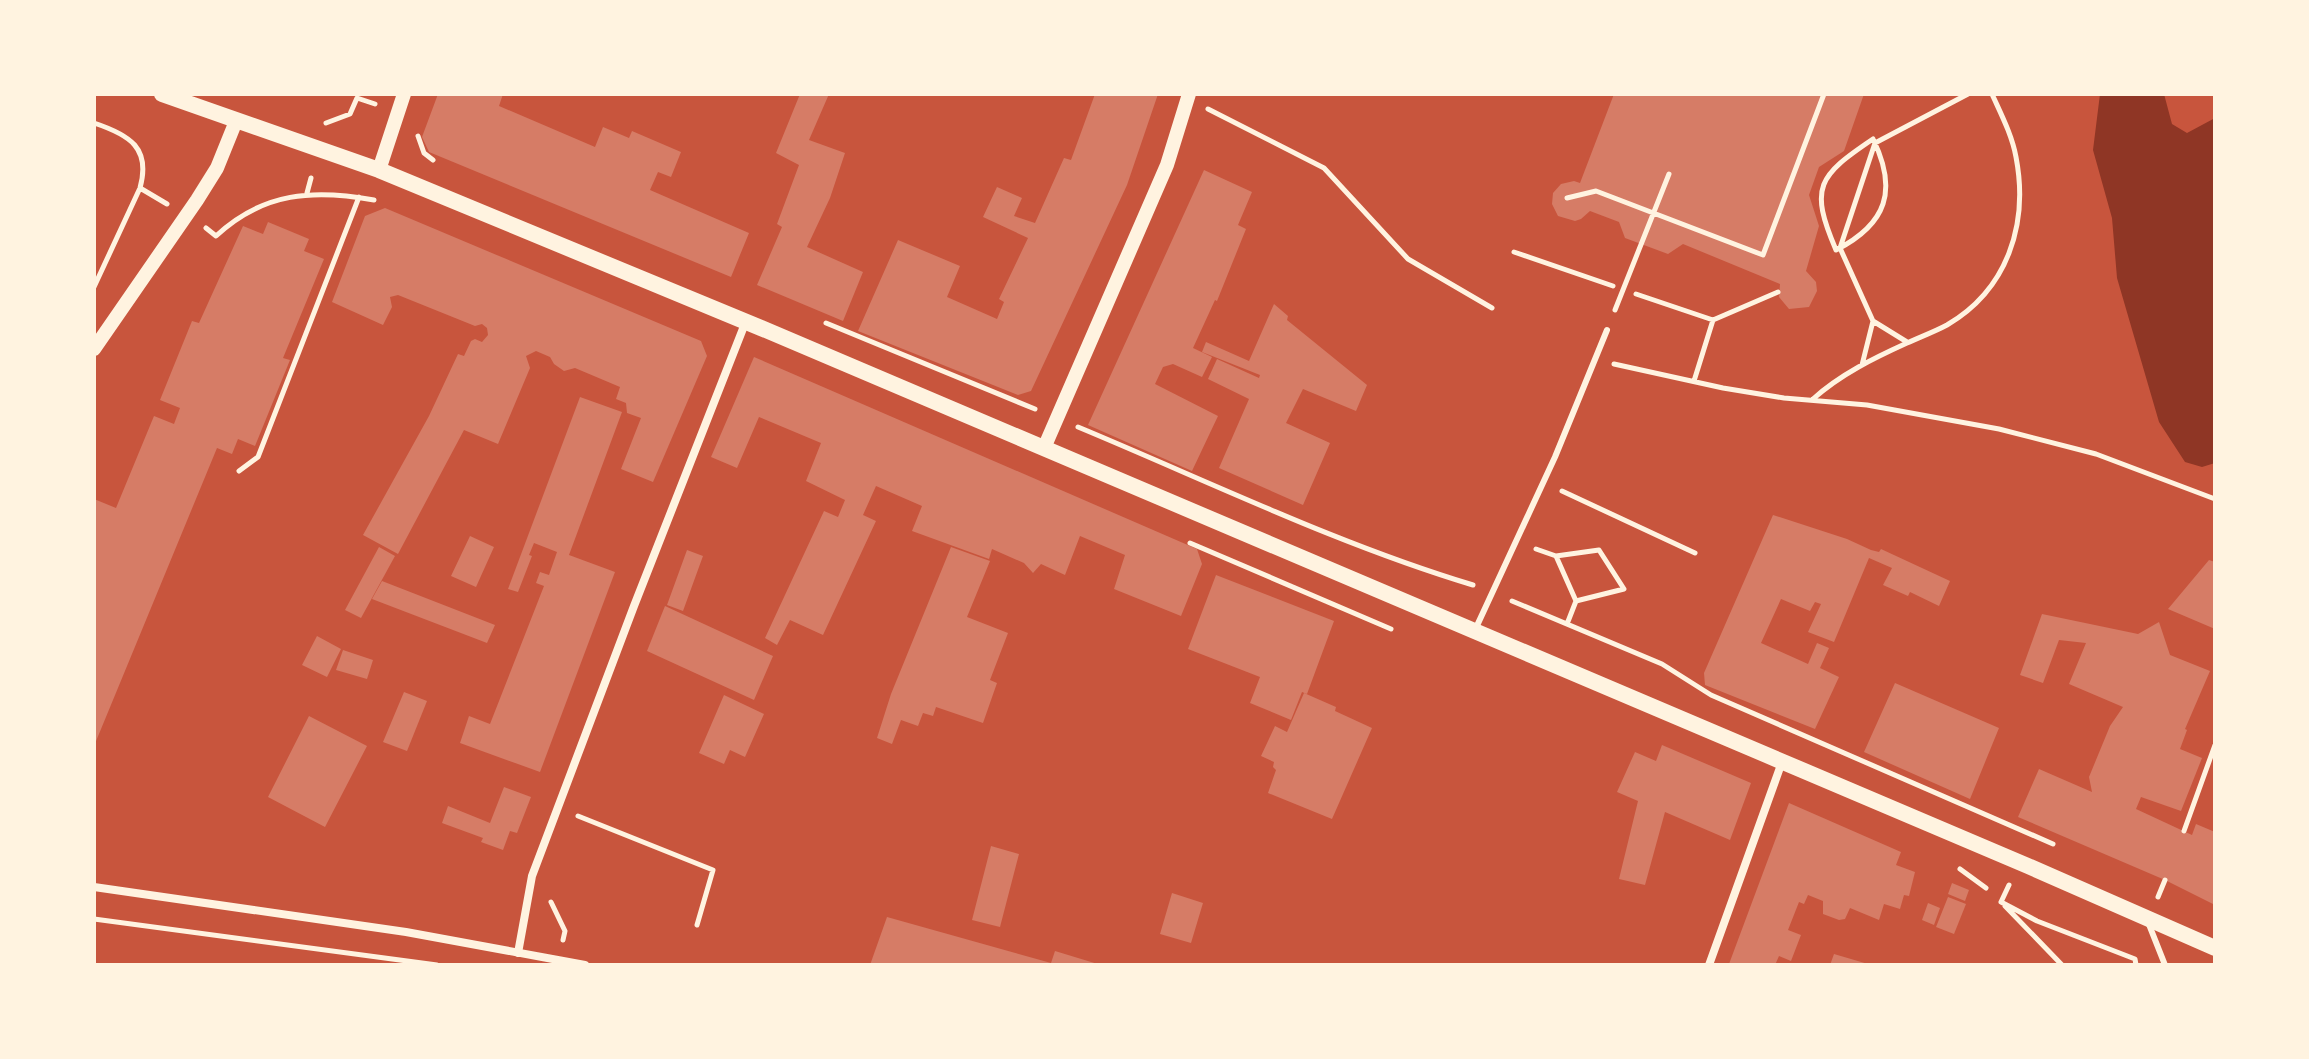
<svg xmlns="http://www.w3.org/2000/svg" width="2309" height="1059" viewBox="0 0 2309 1059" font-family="'Public Sans',sans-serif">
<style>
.water{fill:#8f3625}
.building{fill:#d67c66}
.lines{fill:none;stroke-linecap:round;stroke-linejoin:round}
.path{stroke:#fff3e0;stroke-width:5}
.service{stroke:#fff3e0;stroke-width:6}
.minor{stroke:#fff3e0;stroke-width:8}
.tertiary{stroke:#fff3e0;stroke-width:14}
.secondary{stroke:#fff3e0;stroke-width:16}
</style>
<rect width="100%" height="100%" fill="#c8553d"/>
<path class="water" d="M2100,94H2164L2172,124L2187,133L2215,118V463L2202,467L2185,462L2159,422L2117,278L2112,218L2093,150Z"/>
<path class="building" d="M438,94H503L499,106L595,147L603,127L629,138L632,131L681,152L671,177L658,172L650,190L749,233L731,277L429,152L422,137Z
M800,94H829L809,140L845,153L830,198L807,247L863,272L843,321L757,285L782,227L777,224L799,165L776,153Z
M1095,94H1158L1127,185L1031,391L1018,395L858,331L898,240L960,266L947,297L997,319L1004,302L999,299L1028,238L983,217L997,187L1022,198L1014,216L1035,223L1064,158L1071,160Z
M1614,94H1864L1844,151L1819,167L1809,195L1819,226L1806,271L1816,282L1817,291L1809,307L1789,309L1779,297L1780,284L1683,244L1668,254L1625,238L1619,222L1590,211L1581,219L1575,221L1558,216L1552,204L1553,193L1561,184L1574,181L1580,183Z
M1204,170L1252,192L1238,225L1246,229L1217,301L1215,300L1193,348L1212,357L1202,377L1173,364L1163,367L1155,384L1218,416L1192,471L1088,425Z
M385,208L701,341L707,356L653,482L621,469L641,418L627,413L626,403L616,399L620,387L575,368L564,371L554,364L550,357L536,351L526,356L530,368L498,444L464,430L398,554L363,535L429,416L458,354L464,356L471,341L475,339L482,342L488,335L487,328L482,324L475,326L398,295L390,297L392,307L383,325L332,302L365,216Z
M268,222L309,239L304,251L324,259L283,358L290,360L255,446L238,439L232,454L217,448L94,746V499L116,508L154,416L174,424L180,408L160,400L192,321L199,323L243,226L263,234Z
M1274,304L1288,316L1287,320L1367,385L1356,411L1303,389L1286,423L1330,443L1303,505L1219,468L1249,399L1208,379L1217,359L1259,378L1260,375L1202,352L1206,342L1249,361Z
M754,357L1197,549L1202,564L1181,616L1114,589L1125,555L1080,536L1065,575L1041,564L1033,573L1024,563L992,549L989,559L912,531L922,506L876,486L863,515L876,521L823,635L790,620L777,645L765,638L824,511L838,517L845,500L806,481L821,443L759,417L737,468L711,457Z
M580,397L622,412L569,555L615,572L540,772L460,743L469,716L490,724L544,586L536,583L540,572L549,575L557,552L534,543L529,555L532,556L518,592L508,589Z
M1773,515L1847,539L1871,550L1879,552L1881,549L1950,581L1939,606L1910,592L1908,596L1883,585L1892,568L1869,558L1834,642L1808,632L1821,604L1815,602L1810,611L1781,599L1761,643L1808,664L1817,643L1829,648L1820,668L1839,677L1815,729L1705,685L1704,673Z
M470,536L494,547L476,587L451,576Z
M379,547L395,556L361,618L345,610Z
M951,547L990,561L967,617L1008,633L990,680L997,683L983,723L936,707L933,716L923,713L918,726L901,720L892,744L877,738L891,694Z
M687,550L703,556L683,611L667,605Z
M2209,560L2215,562V629L2168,609Z
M1216,575L1334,621L1307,694L1302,692L1291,720L1250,703L1260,677L1188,649Z
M382,581L495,625L487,643L372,599Z
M665,606L773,656L754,700L647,651Z
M2042,614L2138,634L2159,622L2170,655L2210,671L2185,729L2187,730L2180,749L2202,758L2181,811L2141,797L2136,809L2192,835L2196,824L2215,832V905L2165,880L2018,817L2039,769L2092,792L2089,777L2110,726L2123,707L2069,684L2086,643L2059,640L2043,683L2020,675Z
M317,636L341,649L327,677L302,665Z
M343,650L373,660L367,679L336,670Z
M1895,683L1999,728L1970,799L1864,752Z
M404,692L427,701L407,751L383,742Z
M1304,693L1336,707L1335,711L1372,728L1332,819L1268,793L1276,770L1273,767L1274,762L1261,756L1275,726L1287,732Z
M724,695L764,714L745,757L730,750L724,764L699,753Z
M309,716L367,746L325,827L268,797Z
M1662,745L1751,783L1730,840L1665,812L1645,885L1619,879L1638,801L1617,792L1635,752L1656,761Z
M504,787L531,797L517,833L510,831L503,850L481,842L483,838L442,823L448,806L490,823Z
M1789,803L1901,852L1896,865L1915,872L1909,896L1904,895L1900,909L1884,904L1879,920L1850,908L1845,919L1839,920L1823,914V901L1808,895L1804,904L1799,902L1788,930L1801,935L1791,961L1779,956L1775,965L1729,964Z
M991,846L1019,854L1000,927L972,920Z
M1952,883L1969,890L1965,901L1948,894Z
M1172,893L1203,903L1191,943L1160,934Z
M1948,897L1966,904L1954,934L1936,927Z
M1928,903L1940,908L1934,925L1922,920Z
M887,917L1051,963L1055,951L1101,965H870Z
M1834,954L1868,964V965H1830Z"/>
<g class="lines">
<path class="path" d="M1208,109L1324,168L1408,259L1492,308
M94,123C130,135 151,148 140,188L94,287
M326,123L350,114L357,98L375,104
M418,136L424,153L433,160
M1873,139C1898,190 1887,224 1836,250C1809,187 1818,176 1873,139Z
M140,188L167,204
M307,193L311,178
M1567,198L1596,191L1763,255L1824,94
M206,228L216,236C263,192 314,189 374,200
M1514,252L1613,286
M1636,294L1713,320
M1615,310L1669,174
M826,323L1035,409
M1907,342L1873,321L1840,248L1875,143L1968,94
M1614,364L1723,388L1784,398L1867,405L1999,429L2096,454L2215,499
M1862,365L1873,321
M1694,381L1713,320L1778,292
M1813,399C1841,374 1874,358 1907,343C1920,337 1934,332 1947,325C2007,290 2029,225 2016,157C2012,135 2001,114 1992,94
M1078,427C1208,481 1337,544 1473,585
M239,471L258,457L359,197
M1562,491L1695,553
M1190,543L1391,629
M1536,549L1556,556L1576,601L1624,589L1599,550L1556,556
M1512,601L1662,664L1711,695L2053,844
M1567,624L1576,601
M578,816L713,870L697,925
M2184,831L2215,745
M1960,869L1986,888
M2158,897L2165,880
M551,902L565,931L563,940
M2001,902L2037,921L2135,959L2136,965
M2001,902L2009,885
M2005,906L2062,965
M94,919L437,965"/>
<path class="service" d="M1475,630L1555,457L1607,330
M2148,922L2165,965"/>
<path class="minor" d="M94,887L406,932L585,965
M518,953L532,876L634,606L746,321
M1709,965L1782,762"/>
<path class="tertiary" d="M379,170L404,94
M94,349L197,200L217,168L236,121
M1044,448L1167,165L1189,94"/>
<path class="secondary" d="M162,94L379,170L761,328L2028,866L2215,948"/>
</g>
<rect width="2309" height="1059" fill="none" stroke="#fff3e0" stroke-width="192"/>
</svg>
